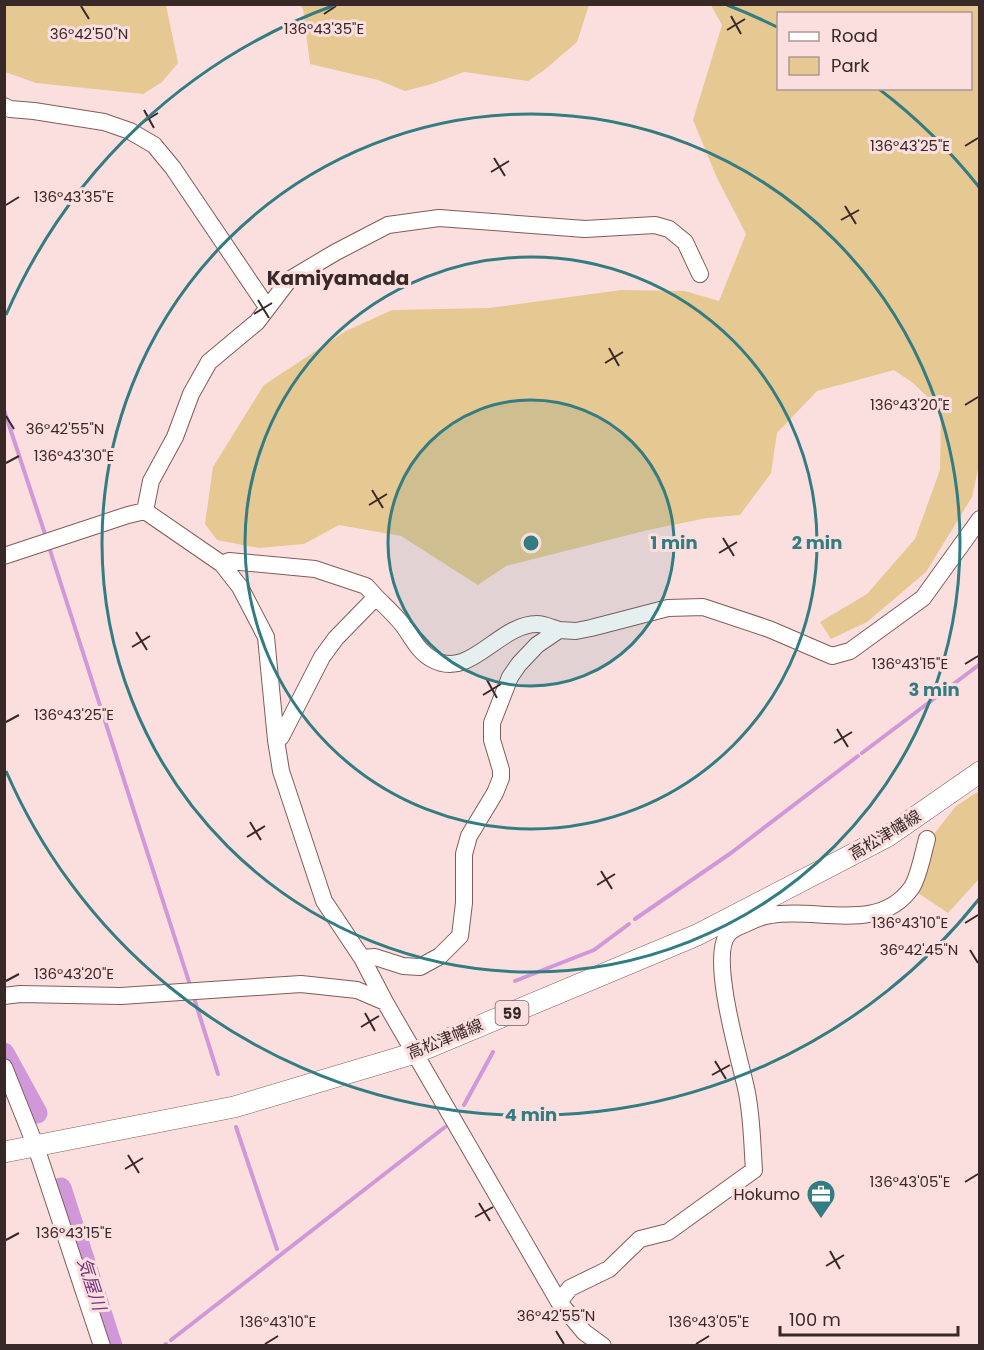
<svg xmlns="http://www.w3.org/2000/svg" width="984" height="1350" viewBox="0 0 984 1350" font-family="Poppins,'Noto Sans JP',sans-serif">
<style>
.green{fill:#e5c892;fill-rule:evenodd}
.lines{fill:none;stroke-linecap:round;stroke-linejoin:round}
.stream{stroke:#d098d8;stroke-width:4}
.river{stroke:#d098d8;stroke-width:21}
.minor-casing{stroke:#815b59;stroke-width:18}
.major-casing{stroke:#815b59;stroke-width:22}
.minor{stroke:#fff;stroke-width:16}
.major{stroke:#fff;stroke-width:21}
.ticks{fill:none;stroke:#392828;stroke-width:2}
.ring{fill:none;stroke:#337c81;stroke-width:3}
.labels{text-anchor:middle;dominant-baseline:central;stroke-width:6;stroke-linejoin:round;paint-order:stroke}
.shield{fill:#fbdfde;stroke:#735f5f;stroke-width:1.5}
.shield-label{font-size:15px;font-weight:bold;fill:#392828}
.street-label{font-size:16px;fill:#392828;stroke:#fbdfde}
.poi-label{font-size:16px;fill:#392828;stroke:#fbdfde;text-anchor:end}
.water-label{font-size:18px;font-style:italic;fill:#763381;stroke:#fbdfde}
.quarter-label{font-size:20px;font-weight:bold;fill:#392828;stroke:#fbdfde}
.ticks-label{font-size:15px;text-anchor:middle;fill:#392828;stroke:#fbdfde;stroke-width:6;stroke-linejoin:round;paint-order:stroke}
.centre{fill:#337c81;stroke:#fbdfde;stroke-width:3}
.ring-label{font-size:18px;text-anchor:middle;font-weight:bold;fill:#337c81;stroke:#fbdfde;stroke-width:6;stroke-linejoin:round;paint-order:stroke}
</style>
<rect width="100%" height="100%" fill="#fbdfde"/>
<path class="green" d="M4,5H166L178,63L162,82L143,94L36,83L5,72Z
M300,5H589L577,42L543,71L528,81L464,72L432,84L405,91L378,80L310,64L303,9Z
M711,5H979V465L972,497L926,572L867,622L831,639L820,622L867,594L915,539L940,470L941,410L913,383L894,370L817,391L777,433L771,473L740,515L707,518L648,530L506,566L478,585L401,536L339,525L304,544L259,548L217,540L205,524L213,467L264,385L346,331L392,310L489,308L621,290L685,291L719,301L746,234L717,178L693,120L722,25ZM778,14H970V88H778Z
M979,791V879L948,913L915,891L930,839L956,806Z"/>
<g class="lines">
<path class="stream" d="M4,410L46,537
M49,547L190,985
M862,753L980,664
M635,919L731,853L858,756
M515,981L594,950L629,924
M194,998L218,1074
M464,1105L493,1052
M236,1127L277,1249
M171,1340L445,1127
M164,1346L166,1344"/>
<path class="river" d="M4,1053L37,1113
M61,1188L112,1346"/>
<g class="minor-casing">
<path id="minor" d="M4,106L10,109L34,111L104,122L130,131L154,145L173,168L267,307
M145,511L151,481L175,437L191,394L209,362L257,322L289,280L336,252L388,225L439,218L585,229L655,225L669,229L685,242L700,274
M4,556L128,515L145,511L222,564L240,587L266,637L276,740L281,771L324,901L362,958L385,1002
M222,564L229,561L315,569L366,586L376,597L336,638L322,657L281,737L276,740
M376,597C385,606 394,614 402,624C411,635 418,652 432,659C470,681 498,624 537,624C544,624 552,628 559,630
M362,958L375,957L403,966L420,967L440,956L460,936L464,903V854L469,836L495,793L501,778V770L492,740V723L510,677L519,664L537,645L559,630L576,631L591,628L668,608L703,607L769,629L832,656L850,651L923,598L980,519
M4,996L20,994L121,996L301,984L357,990L385,1002L559,1302L584,1332L603,1346
M4,1067L36,1147L102,1346
M559,1302L570,1288L609,1269L640,1239L668,1232L754,1170C752,1143 752,1114 746,1088C740,1060 708,954 729,933C733,929 740,926 745,924C753,920 762,916 771,915C817,907 880,934 912,887C919,876 923,853 927,839"/>
</g>
<g class="major-casing">
<path id="major" d="M4,1152L234,1107L415,1053L697,935L888,836L980,772"/>
</g>
<use href="#minor" class="minor"/>
<use href="#major" class="major"/>
</g>
<path class="ticks" d="M81,6L89,19M324,14L336,6M731,16L741,34M727,30L745,19M144,110L154,128M140,124L158,113M965,146L978,138M494,158L505,176M491,172L509,161M6,205L19,197M845,206L856,224M841,220L859,210M258,300L269,318M254,314L272,303M609,348L619,366M605,363L623,352M965,405L978,397M6,416L14,429M6,463L19,456M372,490L383,508M369,505L387,494M723,538L734,556M719,553L737,542M136,632L147,650M132,647L150,636M965,664L978,656M487,680L497,698M483,695L501,684M6,722L19,715M837,729L848,747M834,743L852,732M250,822L261,840M247,837L265,826M601,871L612,889M597,885L615,874M965,923L978,915M970,950L978,963M6,981L19,974M365,1013L375,1031M361,1027L379,1016M715,1061L726,1079M712,1075L730,1065M128,1155L139,1173M125,1169L143,1158M965,1182L978,1174M479,1203L490,1221M475,1217L493,1207M6,1240L19,1233M830,1251L840,1269M826,1266L844,1255M556,1331L564,1344M265,1344L278,1336M696,1344L709,1336"/>
<circle cx="531" cy="543" r="143" fill="#337c81" fill-opacity=".12"/>
<g class="ring">
<circle cx="531" cy="543" r="143"/>
<circle cx="531" cy="543" r="286"/>
<circle cx="531" cy="543" r="429"/>
<path d="M979 899A572 572 0 0 1 6 771M6 315A572 572 0 0 1 335 5M727 5A572 572 0 0 1 777 27M879 89A572 572 0 0 1 979 187"/>
</g>
<defs>
<g id="office-pin" transform="scale(1.5)"><path d="M0 17L-7.5 6A9.5 9.5 0 1 1 7.5 6Z" fill="#337c81" stroke="#fbdfde"/><path d="M-6-3h4V-5.5h4V-3h4V5H-6ZM-1-4.5V-3h2v-1.5ZM-6 0V1H6V0Z" fill="#fff"/></g>
</defs>
<g fill-rule="evenodd">
<use href="#office-pin" x="821" y="1194"/>
</g>
<g class="labels">
<rect class="shield" x="495.5" y="1001" width="33" height="24" rx="4.5"/>
<g class="shield-label">
<text x="512" y="1013">59</text>
</g>
<g class="street-label">
<text transform="translate(885 835) rotate(-31)">高松津幡線</text>
<text transform="translate(445 1039) rotate(-22)">高松津幡線</text>
</g>
<g class="poi-label">
<text x="800" y="1194">Hokumo</text>
</g>
<g class="water-label">
<text transform="translate(92 1284) rotate(72)">気屋川</text>
</g>
<g class="quarter-label">
<text x="338" y="278">Kamiyamada</text>
</g>
</g>
<g class="ticks-label">
<text x="324" y="34">136°43'35"E</text>
<text x="89" y="39">36°42'50"N</text>
<text x="910" y="151">136°43'25"E</text>
<text x="74" y="202">136°43'35"E</text>
<text x="910" y="410">136°43'20"E</text>
<text x="65" y="434">36°42'55"N</text>
<text x="74" y="461">136°43'30"E</text>
<text x="910" y="669">136°43'15"E</text>
<text x="74" y="720">136°43'25"E</text>
<text x="910" y="928">136°43'10"E</text>
<text x="919" y="955">36°42'45"N</text>
<text x="74" y="979">136°43'20"E</text>
<text x="910" y="1187">136°43'05"E</text>
<text x="74" y="1238">136°43'15"E</text>
<text x="556" y="1321">36°42'55"N</text>
<text x="278" y="1327">136°43'10"E</text>
<text x="709" y="1327">136°43'05"E</text>
</g>
<circle cx="531" cy="543" r="9" class="centre"/>
<g class="ring-label">
<text x="674" y="549">1 min</text>
<text x="817" y="549">2 min</text>
<text x="934" y="696">3 min</text>
<text x="531" y="1121">4 min</text>
</g>
<rect width="984" height="1350" fill="none" stroke="#392828" stroke-width="12"/>
<rect x="777" y="12" width="195" height="78" fill="#fbdfde" stroke="#ad9695" stroke-width="1.5"/>
<rect x="789" y="32" width="30" height="9" fill="#ffffff" stroke="#ad9695" stroke-width="1.5"/>
<text x="831" y="42" font-size="18" fill="#392828">Road</text>
<rect x="789" y="57" width="30" height="18" fill="#e5c892" stroke="#ad9695" stroke-width="1.5"/>
<text x="831" y="72" font-size="18" fill="#392828">Park</text>
<path d="M780 1326v9h178v-9" fill="none" stroke="#392828" stroke-width="3"/>
<text x="789" y="1326" font-size="18" fill="#392828" stroke="#fbdfde" stroke-width="4.5" paint-order="stroke">100 m</text>
</svg>
